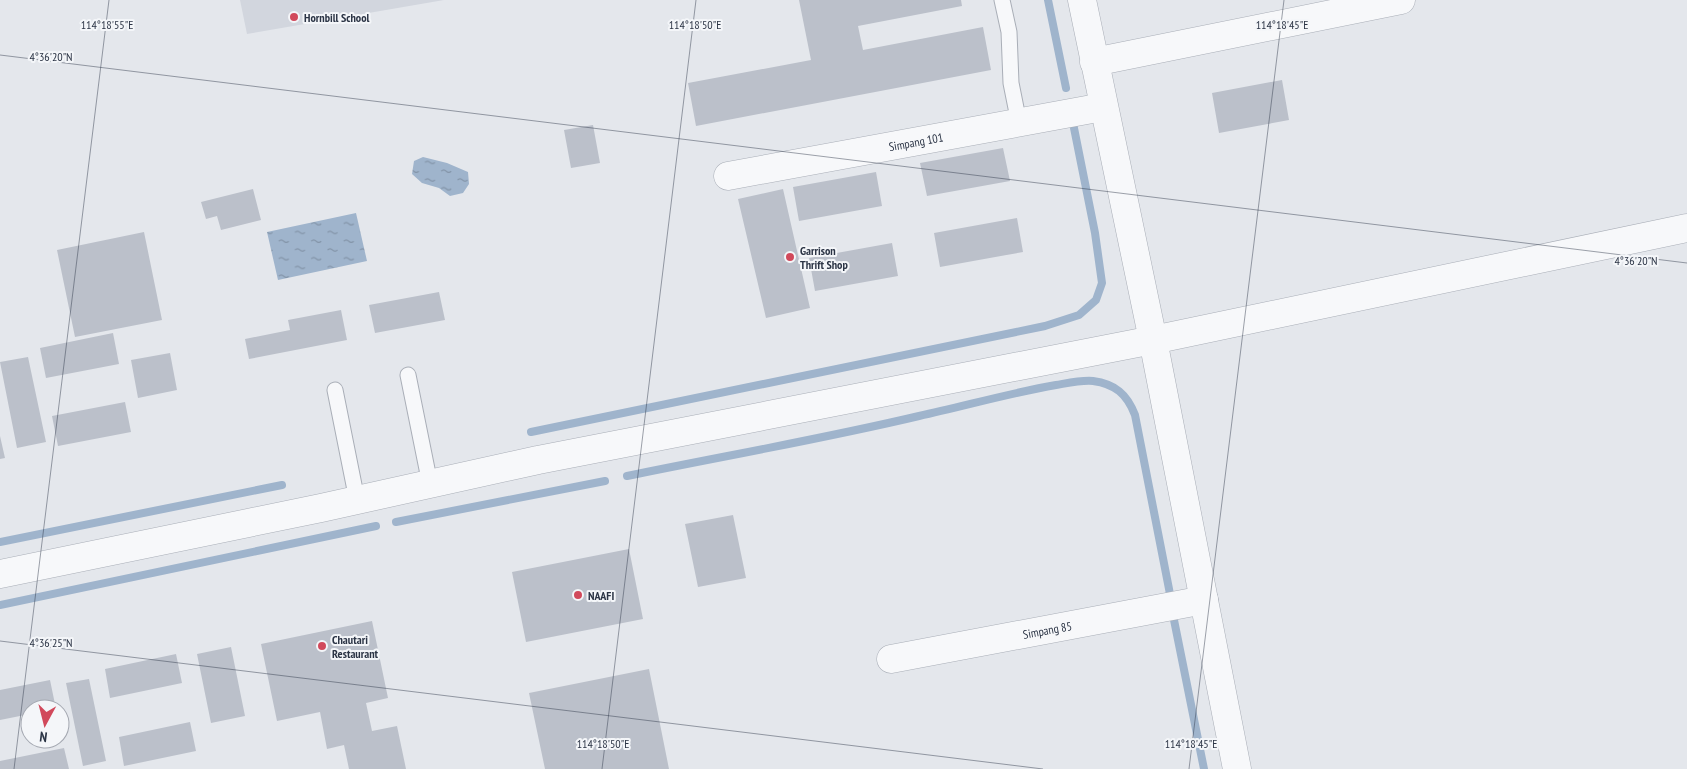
<svg xmlns="http://www.w3.org/2000/svg" width="1687" height="769" viewBox="0 0 1687 769" font-family="'PT Sans Narrow',sans-serif">
<style>
.built{fill:#d2d6de}
.water{fill:url(#water-ripples)}
.lines{fill:none;stroke-linecap:round;stroke-linejoin:round}
.stream{stroke:#9fb4cc;stroke-width:8}
.building{fill:#bbc0ca}
.lane-casing{stroke:#a9aeb7;stroke-width:17}
.street-casing{stroke:#a9aeb7;stroke-width:29}
.lane{stroke:#f7f8fa;stroke-width:15}
.street{stroke:#f7f8fa;stroke-width:28}
.ticks{fill:none;stroke:#2b3445;stroke-width:1;stroke-opacity:0.45}
.poi-dot{fill:#d1495b;stroke:#f4f6f9;stroke-width:2}
.labels{text-anchor:middle;dominant-baseline:central;stroke-width:4;stroke-linejoin:round;paint-order:stroke}
.poi-label{font-size:12px;font-weight:bold;fill:#2b3445;stroke:#f4f6f9;text-anchor:start}
.street-label{font-size:12px;fill:#2b3445;stroke:#f4f6f9}
.ticks-label{font-size:12px;text-anchor:middle;fill:#2b3445;stroke:#f4f6f9;stroke-width:4;stroke-linejoin:round;paint-order:stroke}
</style>
<defs>
<pattern id="water-ripples" width="26" height="14" patternUnits="userSpaceOnUse" patternTransform="scale(1.25)"><rect width="26" height="14" fill="#9fb4cc"/><path d="M2 4q2-2 4 0t4 0M15 11q2-2 4 0t4 0" fill="none" stroke="#8293a7"/></pattern>
</defs>
<rect width="100%" height="100%" fill="#e4e7ec"/>
<path class="built" d="M240,0H444L247,34Z"/>
<path class="water" d="M423,157L447,163L468,172L469,184L463,193L450,196L439,188L422,183L412,174L414,161Z
M356,213L367,261L278,280L267,232Z"/>
<g class="lines">
<path class="stream" d="M1048,0L1066,88
M531,432L1045,326L1079,315L1096,300L1102,283L1095,233L1074,128
M627,476C724,456 822,439 919,416C965,406 1010,393 1056,385C1068,383 1081,380 1093,381C1115,384 1127,394 1135,415L1170,594
M396,522L605,481
M0,542L282,485
M0,605L376,526
M1174,620L1204,769"/>
</g>
<path class="building" d="M799,0H961L962,6L858,26L863,50L983,27L991,70L696,126L688,83L811,60Z
M1282,80L1289,120L1219,133L1212,93Z
M593,125L600,163L571,168L564,130Z
M1003,148L1010,181L927,196L920,163Z
M876,172L882,206L799,221L793,187Z
M253,189L261,220L221,230L217,216L206,219L201,202Z
M783,189L810,308L766,318L738,199Z
M1017,218L1023,252L940,267L934,233Z
M144,232L162,320L75,337L57,250Z
M892,243L898,276L815,291L809,258Z
M439,292L445,320L375,333L369,305Z
M341,310L347,340L249,359L245,339L290,330L288,320Z
M113,333L119,364L46,378L40,348Z
M170,353L177,390L138,398L131,360Z
M28,357L46,442L17,448L0,362Z
M125,402L131,432L58,446L52,416Z
M0,436L5,458L0,459Z
M733,515L746,578L698,587L685,524Z
M629,549L643,619L526,642L512,572Z
M372,621L388,698L366,703L372,731L397,726L406,769H349L344,745L327,749L320,712L277,721L261,644Z
M231,647L245,716L211,723L197,654Z
M176,654L182,683L110,698L105,669Z
M649,669L669,769H545L529,693Z
M89,679L106,761L83,766L66,683Z
M50,680L56,709H30V714L0,720V690Z
M190,722L196,751L124,766L119,737Z
M64,748L69,769H0V761Z"/>
<g class="lines">
<g class="lane-casing">
<path id="lane" d="M1002,0L1009,32L1011,83L1019,123
M408,375L430,484
M335,390L357,500"/>
</g>
<g class="street-casing">
<g id="street">
<path d="M1082,0L1153,340L1237,769"/>
<path d="M1094,62L1401,0"/>
<path id="s1" d="M728,176L1103,107"/>
<path d="M0,574L321,508L538,460L1153,340L1687,228"/>
<path id="s2" d="M891,659L1204,600"/>
</g>
</g>
<use href="#lane" class="lane"/>
<use href="#street" class="street"/>
</g>
<path class="ticks" d="M0,55L1687,263M0,641L1043,769M14,769L109,0M602,769L696,0M1189,769L1284,0"/>
<g class="poi-dot">
<circle cx="294" cy="17" r="5"/>
<circle cx="790" cy="257" r="5"/>
<circle cx="578" cy="595" r="5"/>
<circle cx="322" cy="646" r="5"/>
</g>
<g class="labels">
<g class="poi-label">
<text x="304" y="17">Hornbill School</text>
<text x="800" y="250">Garrison<tspan x="800" dy="14">Thrift Shop</tspan></text>
<text x="588" y="595">NAAFI</text>
<text x="332" y="639">Chautari<tspan x="332" dy="14">Restaurant</tspan></text>
</g>
<g class="street-label">
<text stroke="none"><textPath href="#s1" startOffset="191">Simpang 101</textPath></text>
<text stroke="none"><textPath href="#s2" startOffset="159">Simpang 85</textPath></text>
</g>
</g>
<g class="ticks-label">
<text x="107" y="29">114°18'55"E</text>
<text x="695" y="29">114°18'50"E</text>
<text x="1282" y="29">114°18'45"E</text>
<text x="51" y="61">4°36'20"N</text>
<text x="1636" y="265">4°36'20"N</text>
<text x="51" y="647">4°36'25"N</text>
<text x="603" y="748">114°18'50"E</text>
<text x="1191" y="748">114°18'45"E</text>
</g>
<g transform="translate(45 724) rotate(187)"><circle r="24" fill="#f4f6f9" stroke="#a4a8b1"/>
<path d="M0-4L9 19L0 12L-9 19Z" fill="#d1495b"/>
<text y="-8" font-size="14" font-weight="bold" text-anchor="middle" fill="#2b3445">N</text>
</g>
</svg>
